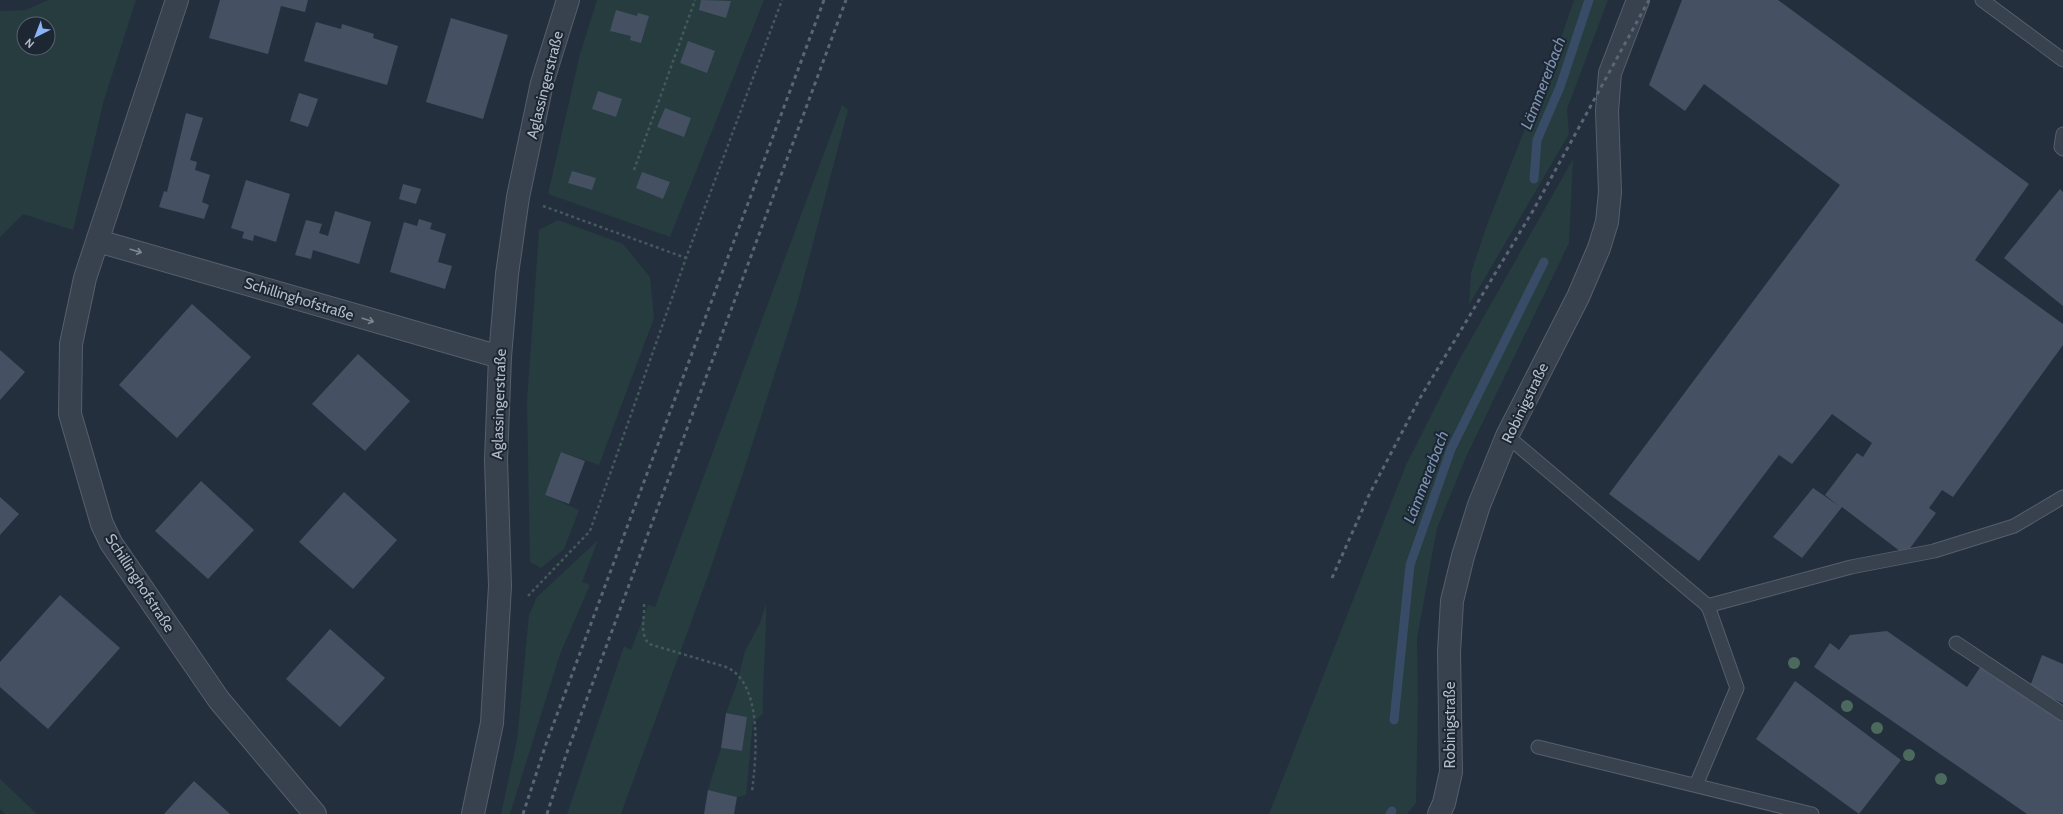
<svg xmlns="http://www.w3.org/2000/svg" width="2063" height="814" viewBox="0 0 2063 814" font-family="Cabin,sans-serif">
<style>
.green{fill:#263c3f;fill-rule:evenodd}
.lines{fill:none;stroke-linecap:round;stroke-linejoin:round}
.stream{stroke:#394c67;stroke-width:9}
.building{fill:#455162}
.service-casing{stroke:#565f6c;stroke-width:15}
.minor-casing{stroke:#565f6c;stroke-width:24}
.path{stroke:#44595c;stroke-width:2.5;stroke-dasharray:3 3;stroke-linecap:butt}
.service{stroke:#38414e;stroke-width:13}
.minor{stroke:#38414e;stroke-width:22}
.rail{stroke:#5a6575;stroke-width:3;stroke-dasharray:4 4;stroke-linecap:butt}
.tree{fill:#4b6a5d}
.oneway{stroke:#7c8592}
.labels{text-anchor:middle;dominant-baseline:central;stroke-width:4;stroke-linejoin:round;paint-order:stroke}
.street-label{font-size:15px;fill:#b4bcc9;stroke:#1d2633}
.water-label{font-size:16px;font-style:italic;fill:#7c92b1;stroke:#1d2633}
</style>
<rect width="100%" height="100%" fill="#242f3e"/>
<path class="green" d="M48,0H136L104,100L73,230L23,214L0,237V11L26,10ZM24,24H48V48H24Z
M597,0H764L670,237L548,194L580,54Z
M1574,0H1608L1567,109L1569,134L1469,305L1471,273L1487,225L1562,35Z
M842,105L848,110L797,304L745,467L709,573L621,814H567L624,646L631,650L648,605L655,607Z
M1573,159L1569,243L1466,457L1437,528L1417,639L1418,697L1416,803L1407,814H1269L1406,465L1457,364Z
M558,220L623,244L650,277L654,318L599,465L561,452L545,495L579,510L564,549L541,568L530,562L527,402L539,230Z
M598,540L582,582L590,585L560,654L510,814H501L517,740L529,615L537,597Z
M766,604C767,641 762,677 763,714L753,722L746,795L737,797L708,790L721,748L742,751L747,717L726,713L737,683L745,651L760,623Z
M0,779L37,814H5L0,809Z"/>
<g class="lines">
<path class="stream" d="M1534,179L1537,140L1560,87L1589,0
M1394,720L1410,565L1451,449L1544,262
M1390,814L1392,811"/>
</g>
<path class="building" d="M220,0H308L305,12L281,6L268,54L209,38Z
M701,0L731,1L726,18L699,10Z
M1682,0H1778L2029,184L1975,260L2063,324V345L1953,497L1942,490L1929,508L1936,513L1905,555L1842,507L1802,558L1773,537L1813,488L1839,506L1825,495L1857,453L1863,457L1872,443L1832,414L1792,464L1779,455L1699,561L1609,494L1840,185L1704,84L1685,111L1649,85Z
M616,10L637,16L638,13L649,16L641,43L630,40L631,36L610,31Z
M451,18L508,35L483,119L426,102Z
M316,22L341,29L342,24L374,34L373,38L398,46L387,85L304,61Z
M688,41L715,51L707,73L680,63Z
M598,91L622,99L616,117L592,109Z
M299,93L318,99L308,127L290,121Z
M665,108L691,118L684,137L657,127Z
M186,113L203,118L190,160L197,162L195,170L210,175L202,202L209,205L204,219L159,207L164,191L167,192Z
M572,171L596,178L592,190L568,183Z
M642,172L670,182L663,199L636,188Z
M246,180L290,194L276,242L254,235L253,241L242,238L244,232L231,228Z
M403,184L421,189L416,204L399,199Z
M2060,189L2063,192V306L2004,258Z
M335,211L371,222L359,264L313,250L311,259L295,255L306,220L322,224L319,233L328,236Z
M419,219L432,223L430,229L446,234L438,262L452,266L445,289L390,272L404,222L417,226Z
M192,304L251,357L177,438L119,385Z
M0,350L25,372L0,400Z
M358,354L410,401L365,451L312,404Z
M561,452L585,461L569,504L545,495Z
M201,481L254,530L208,579L155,531Z
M344,492L397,540L353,589L299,542Z
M0,497L19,514L0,535Z
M60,595L120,648L48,729L0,687V662Z
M330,629L385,678L340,727L286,679Z
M1887,631L1967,687L1981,666L2063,722V814H2027L1814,667L1830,643L1839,650L1850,635Z
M2042,655L2063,664V703L2029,689Z
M1795,681L1901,760L1859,814L1756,739Z
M726,713L747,717L742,751L721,748Z
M194,781L230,814H164Z
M708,790L737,797L734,814H704Z"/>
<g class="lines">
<g class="service-casing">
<path id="service" d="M1982,0L2063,60
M2063,134L2061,147L2063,149
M1507,436L1708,606L1737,688L1696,785
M1707,606L1851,567L1934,551L2014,526L2063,497
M1956,643L2063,714
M1538,747L1812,814"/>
</g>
<g class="minor-casing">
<path id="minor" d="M177,0L85,278L71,344L70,414L102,524L111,543L219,700L315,814
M98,241L500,357
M473,814L492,723L500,586L496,460L500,357L507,274L518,197L542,83L568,0
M1439,814L1444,803L1451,772L1449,652L1452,601L1463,556L1479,505L1507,436L1578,297L1599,248L1607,222L1610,192L1607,111L1610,73L1638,0"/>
</g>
<path class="path" d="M634,170L695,0
M543,206L686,258
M528,596L590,531L686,258L782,0
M644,604C645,618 639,633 649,644L726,667C764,683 756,759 752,792"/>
<use href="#service" class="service"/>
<use href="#minor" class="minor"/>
<path class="rail" d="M1332,578L1369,495L1420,398L1534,209L1649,0
M523,814L546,744L824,0
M547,814L566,755L846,0"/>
</g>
<g class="tree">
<circle cx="1794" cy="663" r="6"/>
<circle cx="1847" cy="706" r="6"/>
<circle cx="1877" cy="728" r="6"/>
<circle cx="1909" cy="755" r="6"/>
<circle cx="1941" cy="779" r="6"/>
</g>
<defs><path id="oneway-shaft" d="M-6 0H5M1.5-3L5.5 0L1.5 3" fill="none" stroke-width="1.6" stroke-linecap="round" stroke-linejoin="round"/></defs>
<g class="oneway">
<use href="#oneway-shaft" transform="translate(136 251) rotate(16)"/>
<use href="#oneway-shaft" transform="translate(368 320) rotate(18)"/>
</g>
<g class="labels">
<g class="street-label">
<text transform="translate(545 85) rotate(-76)">Aglassingerstraße</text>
<text transform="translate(299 299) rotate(17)">Schillinghofstraße</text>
<text transform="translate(1525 403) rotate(-64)">Robinigstraße</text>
<text transform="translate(499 404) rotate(-88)">Aglassingerstraße</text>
<text transform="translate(140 583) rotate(57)">Schillinghofstraße</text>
<text transform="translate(1450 725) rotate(-90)">Robinigstraße</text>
</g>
<g class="water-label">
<text transform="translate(1543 83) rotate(-69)">Lämmererbach</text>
<text transform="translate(1426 477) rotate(-69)">Lämmererbach</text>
</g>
</g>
<g transform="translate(36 36) rotate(222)"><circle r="19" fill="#1d2633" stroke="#59626f"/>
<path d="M0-3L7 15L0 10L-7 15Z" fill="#8ab4f8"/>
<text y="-6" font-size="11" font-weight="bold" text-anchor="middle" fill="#b4bcc9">N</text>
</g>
</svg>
